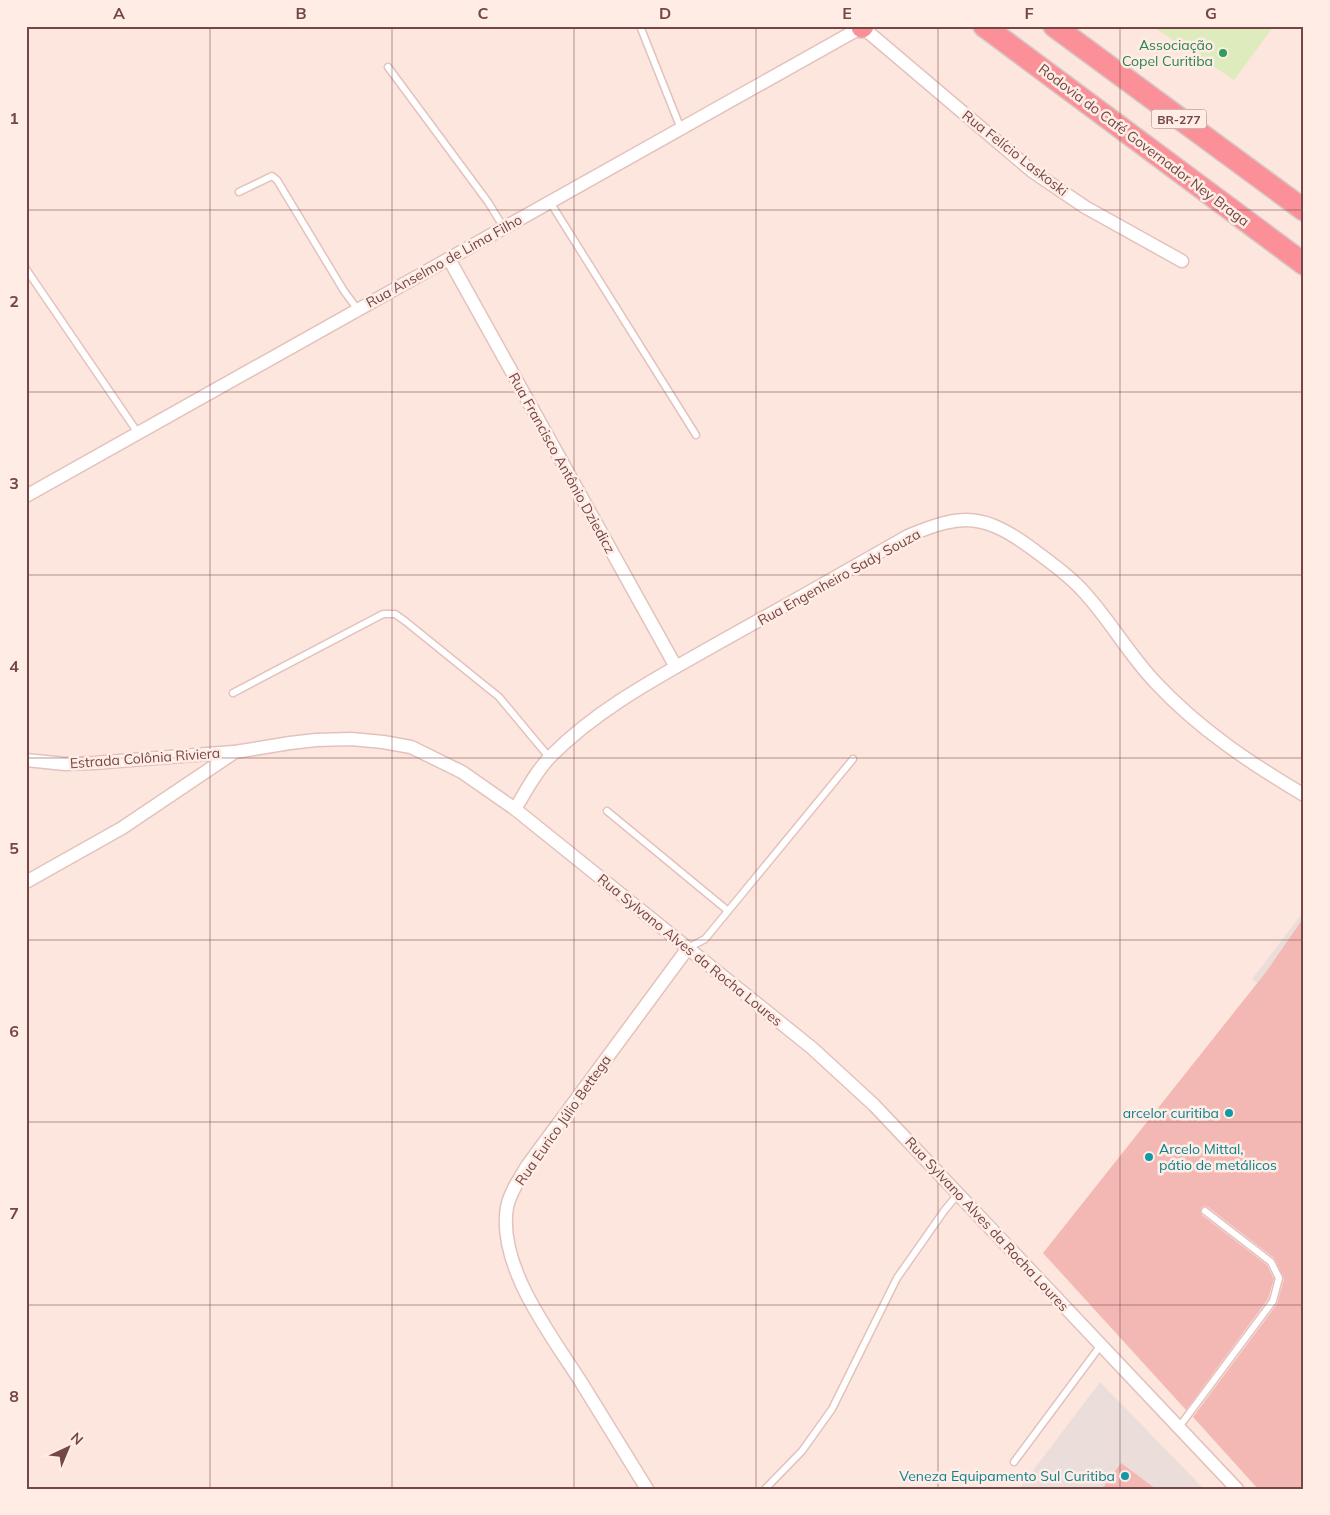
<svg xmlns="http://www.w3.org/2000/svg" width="1330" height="1515" viewBox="0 0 1330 1515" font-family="Mulish,sans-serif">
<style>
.industrial{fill:#ebddda}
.green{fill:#deebbc}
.building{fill:#f4b8b4}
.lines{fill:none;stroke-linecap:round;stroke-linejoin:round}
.lane-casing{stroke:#e3c2bd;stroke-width:9}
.street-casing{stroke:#e3c2bd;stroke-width:15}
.highway-casing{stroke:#d5c8c7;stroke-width:24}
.lane{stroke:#fff;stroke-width:6}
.street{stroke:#fff;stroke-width:12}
.highway{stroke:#fb9098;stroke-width:21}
.grid{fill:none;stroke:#744645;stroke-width:1;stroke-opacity:0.55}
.leisure-dot{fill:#2e9e5b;stroke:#ffece5;stroke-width:2}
.culture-dot{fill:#0f9aa8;stroke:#ffece5;stroke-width:2}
.labels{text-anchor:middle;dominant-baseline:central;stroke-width:5;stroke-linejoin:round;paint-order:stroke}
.shield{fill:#ffece5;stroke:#9e7875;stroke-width:1}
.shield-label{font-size:12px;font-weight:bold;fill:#744645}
.leisure-label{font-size:14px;fill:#27864d;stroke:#ffece5;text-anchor:end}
.street-label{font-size:14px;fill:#744645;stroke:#ffece5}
.culture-label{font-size:14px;fill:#0d838f;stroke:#ffece5;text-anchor:end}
.neatline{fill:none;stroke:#744645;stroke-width:2}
.grid-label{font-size:16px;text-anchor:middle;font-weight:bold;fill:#744645}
</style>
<rect width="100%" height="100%" fill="#fde6dd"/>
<path class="industrial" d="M1304,911V1016L1252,979Z
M1100,1382L1204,1489H1019Z"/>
<path class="green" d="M1152,26H1274L1234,80Z"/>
<path class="building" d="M1304,917V1489H1258L1193,1417L1277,1304L1284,1279L1274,1258L1208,1207L1204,1206L1201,1208L1202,1215L1267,1265L1274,1279L1268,1299L1186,1410L1043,1253L1266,972Z
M1121,1463L1156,1489H1102Z"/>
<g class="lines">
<g class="lane-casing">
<path id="lane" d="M640,26L681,129
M388,67L488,202L504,228
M239,192L272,176L277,180L344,291L358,310
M550,202L696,435
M26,269L138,433
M233,693L383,614H395L405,621L499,697L549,757
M607,811L727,910
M688,948L705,939L853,759
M1179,1427L1273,1301L1279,1278L1271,1262L1205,1211
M1014,1462L1101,1345
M765,1489L802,1451L832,1409L897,1278L944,1211L958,1194"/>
</g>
<g class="street-casing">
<path id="street" d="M861,26L1032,171L1085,207L1182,261
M449,259L676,667
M26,496L862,27
M26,760L65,764L94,763L233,752
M515,809C526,791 536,771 551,756C598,708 662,675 720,642C783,607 845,572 908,536C964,512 985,514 1034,550C1051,563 1069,575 1083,591C1110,620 1129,655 1156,683C1199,729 1250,763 1304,795
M26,882L122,828L235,752L290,743L316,740L351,739L383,742L411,747L462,772L515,809L812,1048L874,1105L1237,1489
M647,1489C625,1453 603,1418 581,1382C551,1335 497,1266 507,1207C510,1192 520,1178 527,1166L688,948"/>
</g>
<g class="highway-casing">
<path id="highway" d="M984,26L1304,264
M1054,26L1304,210
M862,27L863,26"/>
</g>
<use href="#lane" class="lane"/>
<use href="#street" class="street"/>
<use href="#highway" class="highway"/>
</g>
<path class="grid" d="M210,26V1489M392,26V1489M574,26V1489M756,26V1489M938,26V1489M1120,26V1489M26,210H1304M26,392H1304M26,575H1304M26,758H1304M26,940H1304M26,1122H1304M26,1305H1304"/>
<circle class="leisure-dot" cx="1223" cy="53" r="5"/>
<g class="culture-dot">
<circle cx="1229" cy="1113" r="5"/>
<circle cx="1149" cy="1157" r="5"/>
<circle cx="1125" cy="1476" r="5"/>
</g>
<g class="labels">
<rect class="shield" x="1151.5" y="109.5" width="55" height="19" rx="4"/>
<g class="shield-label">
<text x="1179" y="119">BR-277</text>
</g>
<g class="leisure-label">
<text x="1213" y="45">Associação<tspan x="1213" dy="16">Copel Curitiba</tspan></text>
</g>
<g class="street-label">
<text transform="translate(1144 145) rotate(37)">Rodovia do Café Governador Ney Braga</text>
<text transform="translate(1015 153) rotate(38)">Rua Felício Laskoski</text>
<text transform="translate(444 261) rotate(-29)">Rua Anselmo de Lima Filho</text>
<text transform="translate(562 463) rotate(61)">Rua Francisco Antônio Dziedicz</text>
<text transform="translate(839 577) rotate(-29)">Rua Engenheiro Sady Souza</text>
<text transform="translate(145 758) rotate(-4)">Estrada Colônia Riviera</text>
<text transform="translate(690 950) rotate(39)">Rua Sylvano Alves da Rocha Loures</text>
<text transform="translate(563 1120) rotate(-55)">Rua Eurico Júlio Bettega</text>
<text transform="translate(987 1224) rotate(47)">Rua Sylvano Alves da Rocha Loures</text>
</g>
<g class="culture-label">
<text x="1219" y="1113">arcelor curitiba</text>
<text x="1159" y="1149" text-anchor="start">Arcelo Mittal,<tspan x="1159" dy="16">pátio de metálicos</tspan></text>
<text x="1115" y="1476">Veneza Equipamento Sul Curitiba</text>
</g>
</g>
<rect width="1330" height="1515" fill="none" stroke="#ffece5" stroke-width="55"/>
<g transform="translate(68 1448) rotate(44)" stroke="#ffece5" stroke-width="4" paint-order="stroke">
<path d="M0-4L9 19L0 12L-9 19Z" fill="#744645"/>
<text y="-8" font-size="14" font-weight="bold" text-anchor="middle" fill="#744645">N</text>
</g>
<rect x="28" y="28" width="1274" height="1460" class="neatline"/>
<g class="grid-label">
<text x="119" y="19">A</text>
<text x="301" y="19">B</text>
<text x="483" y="19">C</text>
<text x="665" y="19">D</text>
<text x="847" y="19">E</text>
<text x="1029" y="19">F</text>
<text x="1211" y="19">G</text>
<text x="14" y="124">1</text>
<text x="14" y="307">2</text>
<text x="14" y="489">3</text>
<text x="14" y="672">4</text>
<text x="14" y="854">5</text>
<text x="14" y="1037">6</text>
<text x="14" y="1219">7</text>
<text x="14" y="1402">8</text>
</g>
</svg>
